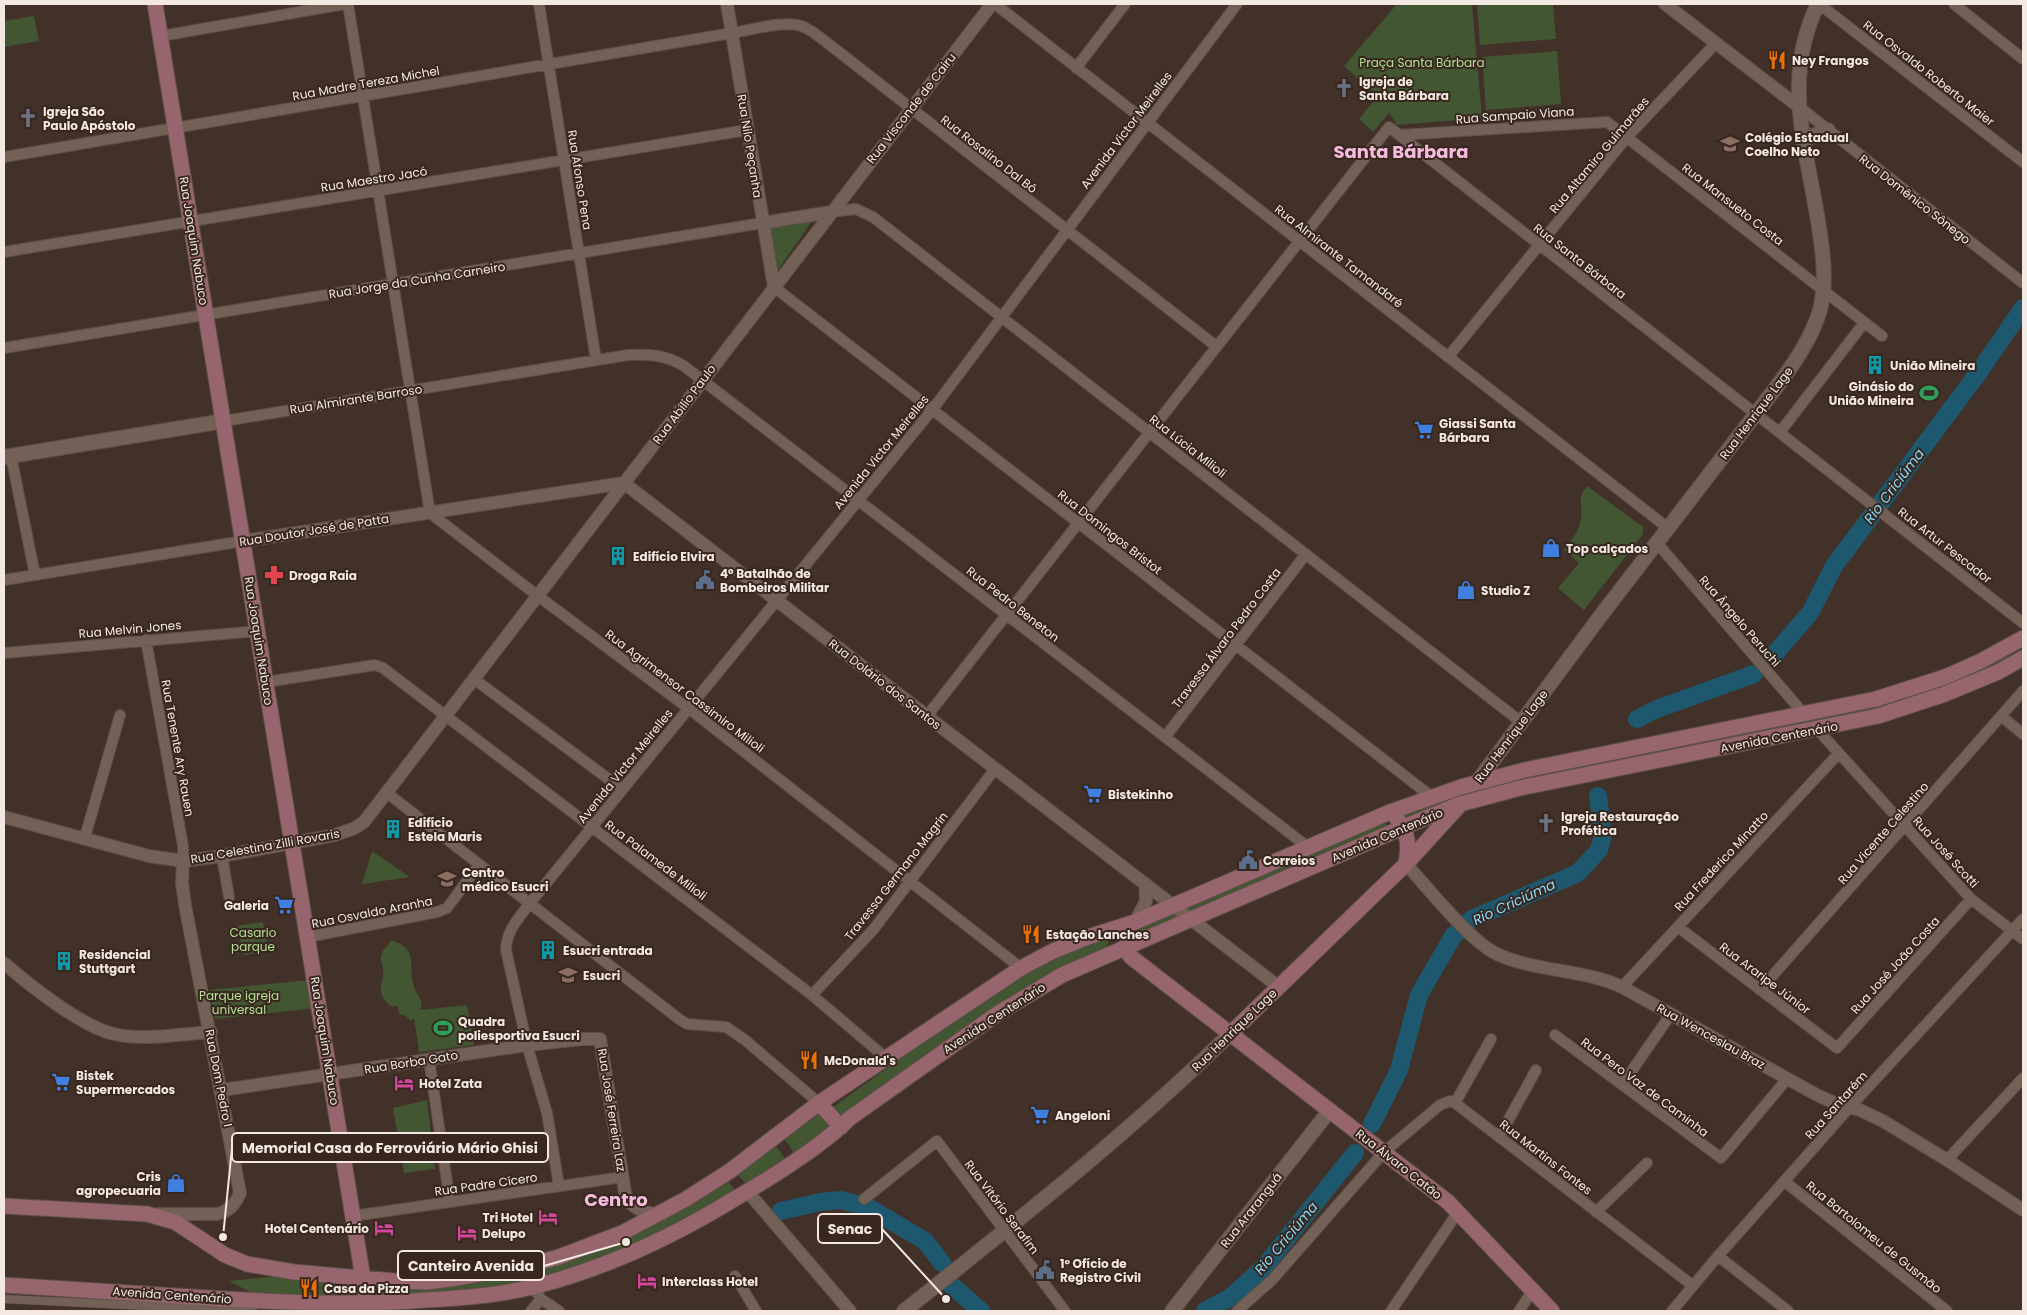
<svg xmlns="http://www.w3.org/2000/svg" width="2027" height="1315" viewBox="0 0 2027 1315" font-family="Poppins,sans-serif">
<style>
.green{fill:#415631}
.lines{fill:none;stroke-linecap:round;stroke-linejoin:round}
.river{stroke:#1d586e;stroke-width:18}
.pedestrian-casing{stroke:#5d4f47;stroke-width:9}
.minor-casing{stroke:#5d4f47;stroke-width:12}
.tertiary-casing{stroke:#5d4f47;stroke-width:14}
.secondary-casing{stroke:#5d4f47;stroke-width:16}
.primary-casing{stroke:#5d4f47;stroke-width:17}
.pedestrian{stroke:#736057;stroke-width:8}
.minor{stroke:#736057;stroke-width:10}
.tertiary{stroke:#736057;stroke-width:12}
.secondary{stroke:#736057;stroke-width:14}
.primary{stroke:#96656d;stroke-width:15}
.labels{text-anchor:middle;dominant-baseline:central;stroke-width:4;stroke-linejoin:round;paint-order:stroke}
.poi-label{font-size:12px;font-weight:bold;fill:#f3e8e2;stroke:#38271f;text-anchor:start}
.park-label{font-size:12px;fill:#b2e090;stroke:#38271f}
.street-label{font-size:12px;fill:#f3e8e2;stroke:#38271f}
.water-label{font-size:14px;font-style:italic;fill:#86d9fa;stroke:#38271f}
.district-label{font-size:18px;font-weight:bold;fill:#f7bcdd;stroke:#38271f}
.leader{fill:none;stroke:#f3e8e2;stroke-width:2}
.callout-dot{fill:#f3e8e2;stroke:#38271f;stroke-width:2}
.callout{fill:#38271f;stroke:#f3e8e2;stroke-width:2}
.callout-label{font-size:14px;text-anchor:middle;font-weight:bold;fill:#f3e8e2}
</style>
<rect width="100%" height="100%" fill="#423129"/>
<path class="green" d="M1397,4H1472L1482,118L1397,125L1389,113L1373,132L1359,119L1378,96L1344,66Z
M1477,4H1553L1556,39L1480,45Z
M34,16L39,41L4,47V21Z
M1557,51L1561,104L1486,110L1482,57Z
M815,217L777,271L770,224Z
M1587,486L1643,527V534L1584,610L1558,588L1579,563L1564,550C1571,541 1579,531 1581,519C1583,504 1576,499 1587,486Z
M2005,653L2011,660L1935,695L1789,732L1410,822L1402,813L1464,790L1760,726Z
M1381,821L1393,829L1137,936L1140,923Z
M372,851L410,877L362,884Z
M263,922L268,951L244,955L237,926Z
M1113,934L1105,949L980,1018L841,1115L833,1107C903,1057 972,1004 1047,962C1068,951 1092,943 1113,934Z
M391,940C418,949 409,962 413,984C415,994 425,1000 420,1010L467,1005L474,1045L419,1052L414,1018L411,1021L406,1016L399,1014L398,1006H390C373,989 385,985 383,969C382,963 379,959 382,953C384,948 389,945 391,940Z
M309,980L315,1008L215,1019L210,990Z
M427,1100L435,1169L404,1173L393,1108Z
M819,1111L829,1127L794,1153L784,1138Z
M776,1146L786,1160L749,1187L737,1174Z
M726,1179L736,1191L670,1230L559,1275L463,1295L386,1298L374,1285L557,1263Z
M289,1275L359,1281L360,1300L261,1298L229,1281Z"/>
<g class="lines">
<path class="river" d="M1766,664L1810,613L1834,566L1979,372L2023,308
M1637,719L1657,709L1754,674
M1372,1124L1399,1070L1419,995L1453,936L1472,919L1578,873L1599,850L1603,835L1598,796
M781,1211L820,1202L840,1200L866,1206L925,1241L942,1263
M950,1284L981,1311
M1205,1311L1231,1297L1264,1267L1355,1153"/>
<g class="pedestrian-casing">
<path id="pedestrian" d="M4,1299L253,1311"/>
</g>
<g class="minor-casing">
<path id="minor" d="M348,4L430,513L538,596L688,708L1021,968
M539,4L596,360
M995,4L1668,528
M1819,4L2023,162
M1954,4L2023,59
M161,36L345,4
M1076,68L1125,4
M1798,106L2023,283
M1399,135L1607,122L1882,336
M4,157L732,33C751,30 787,19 804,27C810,30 816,34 821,38L1216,346
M831,212L856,209L873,217L1521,722
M4,252L747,130
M774,287L1432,797
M4,348L762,223
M1448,357L1627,137L1716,43
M224,421L628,355C649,354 666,355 684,366L1309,848
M1780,432L1864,323
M11,456L35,575
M1657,543L1804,714
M4,580L243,541
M146,640L183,846V861
M4,653L258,631
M474,679L622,789
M266,682L375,665L383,668L812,995L886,1058
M927,716L1389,127L2023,623
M2001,716L2023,734
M1817,729L1971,899L2023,939
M1165,737L1306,554
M387,793L679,1019L687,1024L726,1027L745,1040L819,1103
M85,837L120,715
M222,856L229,897
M1678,927L1837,1048L1971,899
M308,937L437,912L447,908L479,865
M1622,987L1839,753
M1760,990L2023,691
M812,995L873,930L995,769
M1555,1035L1721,1158L1787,1079
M429,1059L450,1202
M1622,1085L1671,1014
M1455,1103L1491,1039
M1499,1137L1536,1070
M1947,1160L2023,1078
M1784,1181L1947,1311
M559,1186L547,1113L527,1045L506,950C506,931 519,918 530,903L932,410L1237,4
M864,1199L937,1141L1065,1311
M1596,1212L1647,1163
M353,1216L623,1177
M1718,1256L1788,1311
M735,1276L756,1311
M533,1287L541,1299L559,1311
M531,1311L541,1299
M1237,1311L1272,1280L1384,1152L1440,1105L1450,1101L1455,1103L1692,1285
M1391,1311L1458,1212
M1519,1311L1533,1290
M1672,1311L1718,1256L1849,1108L2023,919"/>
</g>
<g class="tertiary-casing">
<path id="tertiary" d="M727,4L774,287
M1665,4L1798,106
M762,223L831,212
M243,541L624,483L1279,987
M4,817L149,856L183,861L222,856L335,835L355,828L364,822L992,4
M1406,864C1429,889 1471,943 1499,955C1538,972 1584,969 1622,987L1817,1095L1839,1105L1860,1110L1883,1121L1947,1160L2023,1210
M1135,922L1146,901L1145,884
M4,963C29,985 82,1027 114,1034C145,1041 179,1034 211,1032
M222,1090L527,1045L582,1039H600L626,1198C635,1210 646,1214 662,1214
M747,1191L850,1311
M158,1214H217C230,1211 235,1204 240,1193L185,905L182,883L183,861"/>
</g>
<g class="secondary-casing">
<path id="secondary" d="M1803,140L1828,130
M4,457L224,421
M1477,782L1602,614L1775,389C1793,365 1812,338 1820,310C1827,283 1823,253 1819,227C1807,149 1781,79 1818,4
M904,1311C1016,1222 1128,1134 1231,1033
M1172,1311L1330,1110"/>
</g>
<g class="primary-casing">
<path id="primary" d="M155,4L367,1303
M1397,819C1409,834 1409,846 1406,864
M1124,947L1131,957L1448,1202L1552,1311
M1231,1033L1406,864L1458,807
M819,1103L841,1127
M4,1206L147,1214L175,1222L225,1255L247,1264L294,1272L395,1281L427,1282L457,1278L529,1265L559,1257L622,1233L686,1199L730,1171L819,1103L1021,968L1053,951L1088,937L1135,922L1390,812L1461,787L1525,770L1876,699L1945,677L1981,661L2023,638
M4,1285C66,1289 129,1293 192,1297C259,1301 326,1305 393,1302C441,1299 490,1298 536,1286C607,1268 674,1236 736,1198C772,1177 821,1147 850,1118L997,1014L1062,975L1404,827L1460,804L1520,788L1878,716L1945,694L1998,672L2023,658"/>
</g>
<use href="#pedestrian" class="pedestrian"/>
<use href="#minor" class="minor"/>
<use href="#tertiary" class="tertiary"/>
<use href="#secondary" class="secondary"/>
<use href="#primary" class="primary"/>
</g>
<defs>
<g id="restaurant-bare" transform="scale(1.5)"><path d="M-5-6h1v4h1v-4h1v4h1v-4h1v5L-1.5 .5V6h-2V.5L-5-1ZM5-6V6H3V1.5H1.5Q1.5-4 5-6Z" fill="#e8710a" stroke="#38271f" stroke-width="2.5" paint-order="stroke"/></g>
<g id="church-bare" transform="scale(1.5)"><path d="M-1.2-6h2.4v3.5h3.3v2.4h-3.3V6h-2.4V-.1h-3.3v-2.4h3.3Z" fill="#6b7280" stroke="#38271f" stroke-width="2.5" paint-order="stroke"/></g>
<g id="school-bare" transform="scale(1.5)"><path d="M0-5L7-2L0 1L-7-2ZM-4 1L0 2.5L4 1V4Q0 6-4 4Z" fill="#8d6e63" stroke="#38271f" stroke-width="2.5" paint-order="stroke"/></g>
<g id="building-bare" transform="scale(1.5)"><path d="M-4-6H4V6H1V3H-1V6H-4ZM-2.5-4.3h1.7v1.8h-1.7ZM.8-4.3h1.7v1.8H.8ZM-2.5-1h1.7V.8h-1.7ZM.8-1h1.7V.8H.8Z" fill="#0f9aa8" stroke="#38271f" stroke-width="2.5" paint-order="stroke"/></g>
<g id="stadium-bare" transform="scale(1.5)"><path d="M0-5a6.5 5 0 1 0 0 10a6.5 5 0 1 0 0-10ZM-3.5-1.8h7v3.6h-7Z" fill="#2e9e5b" stroke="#38271f" stroke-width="2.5" paint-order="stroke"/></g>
<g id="supermarket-bare" transform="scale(1.5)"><path d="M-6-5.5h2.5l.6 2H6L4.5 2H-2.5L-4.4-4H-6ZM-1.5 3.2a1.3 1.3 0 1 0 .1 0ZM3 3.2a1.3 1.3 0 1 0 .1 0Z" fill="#3f7fe0" stroke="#38271f" stroke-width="2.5" paint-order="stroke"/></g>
<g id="shop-bare" transform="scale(1.5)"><path d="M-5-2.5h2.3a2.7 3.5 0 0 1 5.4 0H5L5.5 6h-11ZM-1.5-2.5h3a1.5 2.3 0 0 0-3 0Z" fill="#3f7fe0" stroke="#38271f" stroke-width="2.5" paint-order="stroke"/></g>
<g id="pharmacy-bare" transform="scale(1.5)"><path d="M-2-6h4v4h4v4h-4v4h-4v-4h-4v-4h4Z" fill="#e0444e" stroke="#38271f" stroke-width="2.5" paint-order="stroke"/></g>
<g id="civic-bare" transform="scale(1.5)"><path d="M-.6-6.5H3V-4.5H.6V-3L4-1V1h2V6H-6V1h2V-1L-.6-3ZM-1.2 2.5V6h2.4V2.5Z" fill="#5c6f8a" stroke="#38271f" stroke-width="2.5" paint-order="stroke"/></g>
<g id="university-bare" transform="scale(1.5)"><path d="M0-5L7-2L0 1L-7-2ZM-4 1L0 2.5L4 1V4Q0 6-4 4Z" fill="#8d6e63" stroke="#38271f" stroke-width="2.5" paint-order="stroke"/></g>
<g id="hotel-bare" transform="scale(1.5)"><path d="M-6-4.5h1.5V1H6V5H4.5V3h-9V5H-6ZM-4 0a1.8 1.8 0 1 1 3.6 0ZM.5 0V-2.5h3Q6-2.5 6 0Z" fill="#d1479c" stroke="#38271f" stroke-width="2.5" paint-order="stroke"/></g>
</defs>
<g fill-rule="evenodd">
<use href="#restaurant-bare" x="1777" y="60"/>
<use href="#church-bare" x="1344" y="88"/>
<use href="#church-bare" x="28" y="118"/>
<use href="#school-bare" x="1730" y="144"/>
<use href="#building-bare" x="1875" y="365"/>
<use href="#stadium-bare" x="1929" y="393"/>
<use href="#supermarket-bare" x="1424" y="430"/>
<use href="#shop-bare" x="1551" y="548"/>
<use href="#building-bare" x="618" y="556"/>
<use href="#pharmacy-bare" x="274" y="575"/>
<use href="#civic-bare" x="705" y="580"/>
<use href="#shop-bare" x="1466" y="590"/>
<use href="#supermarket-bare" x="1093" y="794"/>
<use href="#church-bare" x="1546" y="823"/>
<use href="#building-bare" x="393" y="829"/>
<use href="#civic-bare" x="1248" y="860"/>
<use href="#university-bare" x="447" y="879"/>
<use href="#supermarket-bare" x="284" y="905"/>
<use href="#restaurant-bare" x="1031" y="934"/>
<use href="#building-bare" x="548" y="950"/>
<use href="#building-bare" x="64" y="961"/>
<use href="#university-bare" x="568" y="975"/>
<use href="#stadium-bare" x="443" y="1028"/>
<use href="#restaurant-bare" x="809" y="1060"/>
<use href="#supermarket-bare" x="61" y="1082"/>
<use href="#hotel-bare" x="404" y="1083"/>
<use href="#supermarket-bare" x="1040" y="1115"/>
<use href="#shop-bare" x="176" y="1183"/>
<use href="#hotel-bare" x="548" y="1217"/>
<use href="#hotel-bare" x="384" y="1228"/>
<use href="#hotel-bare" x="467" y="1233"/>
<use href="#civic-bare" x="1045" y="1270"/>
<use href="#hotel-bare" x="647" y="1281"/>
<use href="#restaurant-bare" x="309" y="1288"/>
</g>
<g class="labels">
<g class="poi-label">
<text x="1792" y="60">Ney Frangos</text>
<text x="1359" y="81">Igreja de<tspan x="1359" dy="14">Santa Bárbara</tspan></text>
<text x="43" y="111">Igreja São<tspan x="43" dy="14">Paulo Apóstolo</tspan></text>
<text x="1745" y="137">Colégio Estadual<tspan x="1745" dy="14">Coelho Neto</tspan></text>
<text x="1890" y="365">União Mineira</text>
<text x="1914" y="386" text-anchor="end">Ginásio do<tspan x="1914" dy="14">União Mineira</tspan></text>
<text x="1439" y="423">Giassi Santa<tspan x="1439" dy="14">Bárbara</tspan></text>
<text x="1566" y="548">Top calçados</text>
<text x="633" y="556">Edifício Elvira</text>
<text x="720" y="573">4º Batalhão de<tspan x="720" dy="14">Bombeiros Militar</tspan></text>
<text x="289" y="575">Droga Raia</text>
<text x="1481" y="590">Studio Z</text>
<text x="1108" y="794">Bistekinho</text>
<text x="1561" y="816">Igreja Restauração<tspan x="1561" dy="14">Profética</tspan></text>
<text x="408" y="822">Edifício<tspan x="408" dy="14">Estela Maris</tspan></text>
<text x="1263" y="860">Correios</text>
<text x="462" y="872">Centro<tspan x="462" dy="14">médico Esucri</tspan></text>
<text x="269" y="905" text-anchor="end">Galeria</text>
<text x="1046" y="934">Estação Lanches</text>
<text x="563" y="950">Esucri entrada</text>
<text x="79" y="954">Residencial<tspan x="79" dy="14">Stuttgart</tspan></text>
<text x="583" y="975">Esucri</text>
<text x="458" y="1021">Quadra<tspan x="458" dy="14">poliesportiva Esucri</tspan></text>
<text x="824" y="1060">McDonald's</text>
<text x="76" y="1075">Bistek<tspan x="76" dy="14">Supermercados</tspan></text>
<text x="419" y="1083">Hotel Zata</text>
<text x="1055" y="1115">Angeloni</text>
<text x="161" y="1176" text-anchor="end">Cris<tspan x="161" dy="14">agropecuaria</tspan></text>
<text x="533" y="1217" text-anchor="end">Tri Hotel</text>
<text x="369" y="1228" text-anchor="end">Hotel Centenário</text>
<text x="482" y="1233">Delupo</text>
<text x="1060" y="1263">1° Ofício de<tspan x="1060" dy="14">Registro Civil</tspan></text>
<text x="662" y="1281">Interclass Hotel</text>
<text x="324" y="1288">Casa da Pizza</text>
</g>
<g class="park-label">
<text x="1422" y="62">Praça Santa Bárbara</text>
<text x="253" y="932">Casario<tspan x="253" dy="14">parque</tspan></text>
<text x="239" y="995">Parque igreja<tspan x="239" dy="14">universal</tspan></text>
</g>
<g class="street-label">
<text transform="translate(1929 73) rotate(38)">Rua Osvaldo Roberto Maier</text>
<text transform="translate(366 83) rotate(-10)">Rua Madre Tereza Michel</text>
<text transform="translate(911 108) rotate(-52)">Rua Visconde de Cairu</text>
<text transform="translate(1515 115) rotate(-4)">Rua Sampaio Viana</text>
<text transform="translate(1126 130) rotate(-53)">Avenida Victor Meirelles</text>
<text transform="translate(750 146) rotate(81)">Rua Nilo Peçanha</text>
<text transform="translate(989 154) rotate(38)">Rua Rosalino Dal Bó</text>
<text transform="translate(1599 155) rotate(-50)">Rua Altamiro Guimarães</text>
<text transform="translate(374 179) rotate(-9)">Rua Maestro Jacó</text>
<text transform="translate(580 180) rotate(81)">Rua Afonso Pena</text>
<text transform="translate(1915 199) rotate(38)">Rua Domênico Sônego</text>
<text transform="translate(1733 204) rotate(38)">Rua Mansueto Costa</text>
<text transform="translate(194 241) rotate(81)">Rua Joaquim Nabuco</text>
<text transform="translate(1339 256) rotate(38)">Rua Almirante Tamandaré</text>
<text transform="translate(1580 261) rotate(38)">Rua Santa Bárbara</text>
<text transform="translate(417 280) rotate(-9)">Rua Jorge da Cunha Carneiro</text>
<text transform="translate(356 399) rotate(-9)">Rua Almirante Barroso</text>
<text transform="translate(684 404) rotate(-53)">Rua Abílio Paulo</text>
<text transform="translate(1756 413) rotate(-53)">Rua Henrique Lage</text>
<text transform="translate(1188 446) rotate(38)">Rua Lúcia Milioli</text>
<text transform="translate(881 452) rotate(-51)">Avenida Victor Meirelles</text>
<text transform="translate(314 530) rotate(-9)">Rua Doutor José de Patta</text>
<text transform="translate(1110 532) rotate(38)">Rua Domingos Bristot</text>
<text transform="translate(1945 545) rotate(38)">Rua Artur Pescador</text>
<text transform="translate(1013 604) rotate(38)">Rua Pedro Beneton</text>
<text transform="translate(1740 621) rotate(49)">Rua Ângelo Peruchi</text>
<text transform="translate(130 629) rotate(-5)">Rua Melvin Jones</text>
<text transform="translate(1226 638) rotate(-53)">Travessa Álvaro Pedro Costa</text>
<text transform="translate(259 641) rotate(81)">Rua Joaquim Nabuco</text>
<text transform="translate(885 684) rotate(38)">Rua Dolário dos Santos</text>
<text transform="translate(685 691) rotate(37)">Rua Agrimensor Cassimiro Milioli</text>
<text transform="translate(1511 736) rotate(-53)">Rua Henrique Lage</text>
<text transform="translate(1779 737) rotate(-11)">Avenida Centenário</text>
<text transform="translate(178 748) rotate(80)">Rua Tenente Ary Rauen</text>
<text transform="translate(625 766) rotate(-51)">Avenida Victor Meirelles</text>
<text transform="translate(1883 833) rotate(-49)">Rua Vicente Celestino</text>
<text transform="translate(1387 835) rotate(-23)">Avenida Centenário</text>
<text transform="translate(265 846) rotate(-10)">Rua Celestina Zilli Rovaris</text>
<text transform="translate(1946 852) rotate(48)">Rua José Scotti</text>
<text transform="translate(656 860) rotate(37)">Rua Palamede Milioli</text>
<text transform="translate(1721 861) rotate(-47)">Rua Frederico Minatto</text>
<text transform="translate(896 876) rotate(-52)">Travessa Germano Magrin</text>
<text transform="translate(372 912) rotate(-11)">Rua Osvaldo Aranha</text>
<text transform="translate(1895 965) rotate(-48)">Rua José João Costa</text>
<text transform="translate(1765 978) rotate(37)">Rua Araripe Júnior</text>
<text transform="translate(994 1018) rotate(-33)">Avenida Centenário</text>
<text transform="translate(1234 1030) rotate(-44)">Rua Henrique Lage</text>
<text transform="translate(1711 1036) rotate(29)">Rua Wenceslau Braz</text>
<text transform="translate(325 1041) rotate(81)">Rua Joaquim Nabuco</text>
<text transform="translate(411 1062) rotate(-9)">Rua Borba Gato</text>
<text transform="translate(219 1078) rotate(79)">Rua Dom Pedro I</text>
<text transform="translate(1645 1087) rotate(37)">Rua Pero Vaz de Caminha</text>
<text transform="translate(1836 1105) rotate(-48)">Rua Santarém</text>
<text transform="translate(612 1110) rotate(81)">Rua José Ferreira Laz</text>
<text transform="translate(1546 1157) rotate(38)">Rua Martins Fontes</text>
<text transform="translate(1399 1164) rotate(38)">Rua Álvaro Catão</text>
<text transform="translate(486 1184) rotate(-8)">Rua Padre Cícero</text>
<text transform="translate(1002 1207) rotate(53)">Rua Vitório Serafim</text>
<text transform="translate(1251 1210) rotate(-52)">Rua Araranguá</text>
<text transform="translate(1874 1237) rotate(39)">Rua Bartolomeu de Gusmão</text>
<text transform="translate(172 1295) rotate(4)">Avenida Centenário</text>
</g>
<g class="water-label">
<text transform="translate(1894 486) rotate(-53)">Rio Criciúma</text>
<text transform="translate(1514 902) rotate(-25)">Rio Criciúma</text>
<text transform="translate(1286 1238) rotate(-50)">Rio Criciúma</text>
</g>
<g class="district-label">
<text x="1401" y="151">Santa Bárbara</text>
<text x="616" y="1199">Centro</text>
</g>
</g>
<path class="leader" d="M223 1237L232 1148M946 1299L882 1229M626 1242L544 1266"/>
<g class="callout-dot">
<circle cx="223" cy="1237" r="5"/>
<circle cx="946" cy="1299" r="5"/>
<circle cx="626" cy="1242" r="5"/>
</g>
<g class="callout">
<rect x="232" y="1133" width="316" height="29" rx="5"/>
<rect x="818" y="1214" width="64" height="29" rx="5"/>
<rect x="398" y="1251" width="146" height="29" rx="5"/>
</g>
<g class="callout-label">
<text x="390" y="1153">Memorial Casa do Ferroviário Mário Ghisi</text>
<text x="850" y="1234">Senac</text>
<text x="471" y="1271">Canteiro Avenida</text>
</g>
<rect width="2027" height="1315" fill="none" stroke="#f3e8e2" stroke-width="10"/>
</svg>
